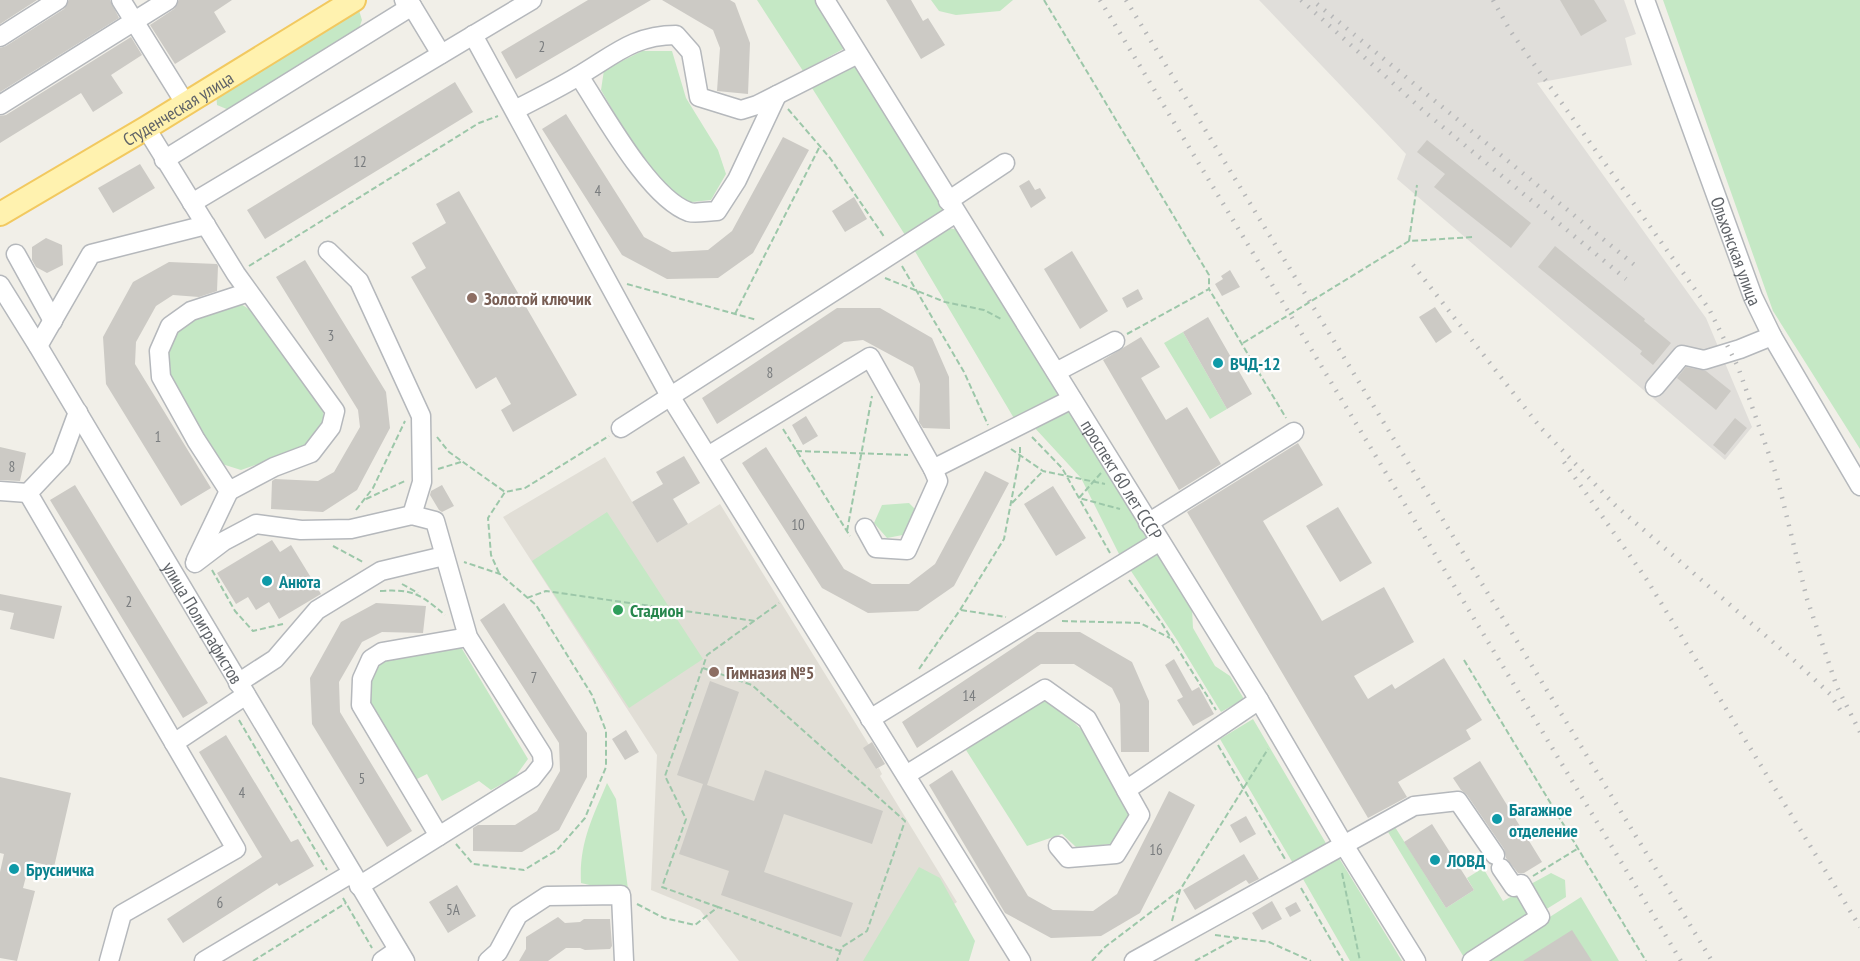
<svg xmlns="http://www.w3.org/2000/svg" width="1860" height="961" viewBox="0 0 1860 961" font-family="'PT Sans Narrow',sans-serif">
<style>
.industrial{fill:#e0deda}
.education{fill:#e1ded6}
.green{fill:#c5e8c5}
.building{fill:#cccac5}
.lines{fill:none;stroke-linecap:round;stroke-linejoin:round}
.minor-casing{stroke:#b5b8bc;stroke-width:21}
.major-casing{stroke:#f2c960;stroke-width:26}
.path{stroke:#9cc7a9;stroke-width:2;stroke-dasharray:6 3;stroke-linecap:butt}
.minor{stroke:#fff;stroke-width:18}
.major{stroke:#fff2af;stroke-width:22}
.rail{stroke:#b6b7b8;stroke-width:4.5;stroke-dasharray:1.5 8;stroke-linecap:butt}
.education-dot{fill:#8d6e63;stroke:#fff;stroke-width:2}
.culture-dot{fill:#0f9aa8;stroke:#fff;stroke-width:2}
.leisure-dot{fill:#2e9e5b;stroke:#fff;stroke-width:2}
.labels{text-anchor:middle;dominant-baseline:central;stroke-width:4.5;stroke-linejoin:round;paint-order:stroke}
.number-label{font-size:15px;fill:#7a7d7f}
.street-label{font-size:18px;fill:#5f6368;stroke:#fff}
.education-label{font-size:18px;font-weight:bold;fill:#785e54;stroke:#fff;text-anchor:start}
.culture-label{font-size:18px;font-weight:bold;fill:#0d838f;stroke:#fff;text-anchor:start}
.leisure-label{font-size:18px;font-weight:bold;fill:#27864d;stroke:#fff;text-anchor:start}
</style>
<rect width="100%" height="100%" fill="#f1efe8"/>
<path class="industrial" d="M1259,0H1624L1636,34L1625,38L1632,65L1537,83L1706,318L1752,427L1725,460L1397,179L1406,154Z"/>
<path class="education" d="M605,457L657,543L720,504L869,745L864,748L876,769L879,768L882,774L880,776L957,902L866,961H739L700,910L651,890L657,755L503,517Z"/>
<path class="green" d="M757,0H817L847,47L803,71Z
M931,0H1013L1000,11L956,15L939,11Z
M1663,0H1860V449L1773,311Z
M358,7L362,20L358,31L229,110L217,105L216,91Z
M642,51H672L686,98L718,150L726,174L711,200L683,203L642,161L601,90L604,70Z
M855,63L945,210L905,235L812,88Z
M947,228L961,230L1062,394L1015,420L913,248Z
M241,304L255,313L324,411L322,424L304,448L241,470L222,464C207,439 180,402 171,376C167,363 168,341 177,331C192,315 222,311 241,304Z
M1183,332L1227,409L1210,419L1164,343Z
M1070,407L1150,537L1120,556L1081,478L1033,426Z
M909,503L916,510L908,534L887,538L874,523L882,505Z
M607,512L703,659L629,708L532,561Z
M1159,551L1192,608L1193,628L1215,666L1230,676L1244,699L1221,712L1177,640L1129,568Z
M461,647L528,759L515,777L491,790L479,781L442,801L427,774L413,781L368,700L371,680L379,663L385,659Z
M1049,700L1083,731L1130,814L1113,844L1076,847L1062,834L1027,846L966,750L1037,701Z
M1253,719L1327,845L1294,865L1220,739Z
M607,783L616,799L628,889L620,892L581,883C579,843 592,819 607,783Z
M1395,827L1446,908L1474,890L1467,878L1483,868L1503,901L1520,892L1526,903L1529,916L1465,959L1388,832Z
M1339,858L1402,961H1350L1303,879Z
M919,867L940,878L975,941L969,961H863Z
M1551,873L1565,880L1566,897L1545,910L1529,885Z
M1581,897L1619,961H1481Z"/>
<path class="building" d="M0,0H37L0,24Z
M69,0H110L119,18L0,92V48L6,46L64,9Z
M179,0H232L214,12L226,32L175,64L150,25L174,9Z
M588,0H651L516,79L501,52Z
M662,0H730L735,3L750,43L748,94L717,91L720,48L713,30Z
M886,0H911L923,21L928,18L945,45L921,59Z
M1560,0H1594L1607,21L1581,36Z
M131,37L142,55L111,75L123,93L93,112L81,93L0,143V116L6,115Z
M455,82L473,112L265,239L247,210Z
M566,114L644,237L672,252L708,250L732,231L783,137L809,150L753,253L718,278L667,279L622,255L542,129Z
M1427,140L1531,223L1511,248L1434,187L1445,174L1417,152Z
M140,164L155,188L113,213L98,188Z
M1029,180L1035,190L1040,188L1046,198L1031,208L1019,186Z
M459,191L577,395L513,432L501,410L511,404L496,377L476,389L411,277L426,268L412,243L446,223L436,204Z
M854,197L867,219L845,232L832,211Z
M46,238L62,245L63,265L47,273L36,267L32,260V247Z
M1555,246L1645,319L1644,321L1671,343L1653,365L1640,354L1642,351L1538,267Z
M1072,251L1108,311L1080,329L1044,269Z
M305,260L386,392L390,428L357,490L323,512L271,509L272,481L275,479L318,481L334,472L360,427L358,410L276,277Z
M169,262L217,264L218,266L217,291L199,297L173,295L156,306L136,342L135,364L211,488L181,506L106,384L103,337L133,282Z
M1230,270L1240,287L1222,296L1215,284L1223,279L1221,276Z
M1138,289L1143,299L1127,308L1122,298Z
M1435,307L1452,332L1436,343L1419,317Z
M837,308H880L932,338L949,377L950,429L923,428L919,422L920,384L913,367L863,340L844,342L717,424L702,398Z
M1208,317L1252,394L1227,409L1183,332Z
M1141,337L1160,367L1141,378L1166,420L1187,407L1221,464L1179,490L1103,360Z
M1686,367L1706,371L1731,391L1716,410L1677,378Z
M806,416L818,436L803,445L792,425Z
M1735,418L1747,428L1725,455L1713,445Z
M1298,443L1323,485L1263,521L1322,621L1384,587L1414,642L1354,676L1368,699L1392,684L1395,689L1444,658L1482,720L1466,730L1471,739L1398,782L1407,797L1368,818L1187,512Z
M0,447L26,453L20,481L0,480Z
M766,447L844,569L872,584H909L935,564L985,471L1009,483L954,586L918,611L868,613L822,588L742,463Z
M684,456L700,483L673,499L688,524L657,543L632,502L663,484L656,472Z
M75,485L208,703L183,718L50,500Z
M442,485L454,506L442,512L439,510L430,495L431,491Z
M1053,486L1086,538L1056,556L1024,504Z
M1338,507L1372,563L1340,582L1306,526Z
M272,540L280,552L291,545L321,594L279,619L269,602L256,610L248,597L236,604L217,573Z
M0,594L62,606L54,639L10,629L14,613L0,610Z
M376,603L426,606L423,633L382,632L362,642L339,682L340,712L412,831L387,847L312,724L310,678L341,622Z
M504,603L587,733V777L559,830L522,852L473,851V828L478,825H515L537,811L560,771L559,743L480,620Z
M1037,632H1080L1132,662L1149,701V752H1121L1120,704L1112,688L1074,664H1041L917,748L902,722Z
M1174,659L1192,691L1199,687L1214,714L1193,726L1177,700L1183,697L1165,665Z
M710,681L739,692L707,785L754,801L765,770L883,811L872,844L784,814L764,872L853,903L841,937L721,895L729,871L679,854L703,784L677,775Z
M626,730L639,752L625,760L612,739Z
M226,735L291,842L298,839L314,866L279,886L277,883L183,943L167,919L262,857L199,752Z
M872,742L885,764L876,769L863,748Z
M1480,761L1542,862L1524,873H1518L1506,858L1504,849L1467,795L1461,790L1453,778Z
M952,770L1028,896L1053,910L1093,911L1117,894L1169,791L1195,805L1140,913L1101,936L1051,938L1005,913L929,785Z
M0,777L71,793L54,867L30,861L23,888L35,891L17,961L0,958V872L4,854L0,853Z
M1246,816L1256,834L1240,843L1230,825Z
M1432,824L1474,890L1446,908L1404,842Z
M1244,854L1259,879L1249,884L1246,880L1195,910L1183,890Z
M457,885L476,916L448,933L429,902Z
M1272,901L1282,919L1262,930L1252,913Z
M1296,902L1301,911L1290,917L1285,908Z
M558,917L565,923L580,922L584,919H610L612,946L610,949L585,950L580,948H566L548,961H519L526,949V937Z
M1572,930L1592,961H1523Z"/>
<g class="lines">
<g class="minor-casing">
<g id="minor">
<path d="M121,0L185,103"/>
<path d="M404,0L412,6L441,54"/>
<path id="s1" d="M825,0L1259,700L1344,845L1416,961"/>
<path id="s2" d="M1645,0L1753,297L1772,336L1860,486"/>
<path d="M473,35L670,396L1021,961"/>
<path d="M0,37L58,0"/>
<path d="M579,76C603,112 649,198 689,212C696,214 709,211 717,211L737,180L777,95"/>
<path d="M0,105L168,0"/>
<path d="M515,110C536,99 559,88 580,75C614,55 634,35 676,35L691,52L699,97L741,110L757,105L858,54"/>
<path d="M146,128L236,274L335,411L331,427L311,453L274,467L229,491L196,440L161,377L159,351L170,326L191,311L249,292"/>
<path d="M164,160L412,6"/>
<path d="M948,201L1005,163"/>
<path d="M192,203L532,0"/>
<path d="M328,251L359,281L421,416L422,482L412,515"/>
<path d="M16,254L53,321"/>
<path id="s3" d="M0,285L38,346L405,961"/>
<path d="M38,346L91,254L206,225"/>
<path d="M1056,372L1115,341"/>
<path d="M1655,387L1682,355L1704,360L1740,349L1772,336"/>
<path d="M78,412L61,458L28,493L236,849L122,914L109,961"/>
<path d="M621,428L956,213"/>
<path d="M708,456L870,357L933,469L1072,399"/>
<path d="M0,491L28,493"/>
<path d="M1148,523L1294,432"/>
<path d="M865,528L876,548L907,550L938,481L933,469"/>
<path d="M196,560L229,491"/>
<path d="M195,563L224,541L256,524L301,530L351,529L412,515L435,521L468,637L542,754L543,764L532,778L359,886"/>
<path d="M238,683L275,659L317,610L381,571L444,556"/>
<path d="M870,719L1160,541"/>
<path d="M174,743L246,695"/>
<path d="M906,775L1045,689L1087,719L1126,790L1259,700"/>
<path d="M439,836L361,705L362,679L371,659L382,652L468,637"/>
<path d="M1058,846L1068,858L1116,854L1140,815L1126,790"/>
<path d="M204,961L352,873"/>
<path d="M382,961L398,950"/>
<path d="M488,961L498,952L518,915L547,896L621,895L624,961"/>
<path d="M1134,961L1414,806L1458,801L1495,855"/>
<path d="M1472,961L1540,917L1521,884L1514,887L1501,868"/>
</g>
</g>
<g class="major-casing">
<g id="major">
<path id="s4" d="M0,214L146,128L354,0"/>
</g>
</g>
<path class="path" d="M1044,0L1209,275V289
M788,109L830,158L885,238
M1409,241L1417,185
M249,266L479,123L498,116
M902,266L964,372L988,425
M885,278L945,302L984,310L1003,320
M627,284L757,320
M735,314L820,146
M1127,334L1209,289L1286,418
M1243,343L1409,241L1474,237
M783,429L850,536
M437,437L449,452L505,492L525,488L609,436
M1032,437L1062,468L1110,553
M1011,449L1043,471L1105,484
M796,451L908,455
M438,469L461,462
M1101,473L1079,498L1120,509
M366,499L405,481
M1012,503L1043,471
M356,510L373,488L405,421
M847,531L872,396
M333,546L363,562
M212,570L235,611L253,631L283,624
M499,573L491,555L488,518L505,492
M1129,580L1161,622L1216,710
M402,584L418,593
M380,591C414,589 420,594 445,615
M527,598L546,591L755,621
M961,610L1006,617
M1062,621L1140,623L1170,638
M1464,660L1646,961
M703,668L752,685L905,821L867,931L842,947L837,961
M919,669L960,610L1004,539L1020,455V444
M239,720L327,870
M1218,745L1285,859
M456,844L473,864L524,870L557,850L585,818L606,767V731L592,695L536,605L500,574L464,562
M1342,873L1360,961
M1533,876L1577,849
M1301,888L1343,961
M343,898L372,948
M637,904L664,918L695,925L718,907L840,951
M718,907L662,887L686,819L665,776L707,655L779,603
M1172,921L1180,890L1268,749
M1215,935L1269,942L1311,961
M253,961L346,903
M1092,961L1105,947L1180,890
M1195,961L1237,938"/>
<use href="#minor" class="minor"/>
<use href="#major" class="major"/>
<path class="rail" d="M1100,0L1681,961
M1126,0L1712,961
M1301,0L1426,113L1626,279
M1493,0L1511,32L1709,309L1738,367L1777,477L1807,599L1837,687L1860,732
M1317,4L1637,267
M1413,265L1540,427L1615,505L1797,663L1830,694L1844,716
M1564,462L1647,580L1860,927"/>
</g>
<g class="education-dot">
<circle cx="472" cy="298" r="6"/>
<circle cx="714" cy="672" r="6"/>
</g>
<g class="culture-dot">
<circle cx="1218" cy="363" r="6"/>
<circle cx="267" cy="581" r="6"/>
<circle cx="1497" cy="819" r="6"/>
<circle cx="1435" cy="860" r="6"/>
<circle cx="14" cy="869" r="6"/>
</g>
<circle class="leisure-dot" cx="618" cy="610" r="6"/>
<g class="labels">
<g class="number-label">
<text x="542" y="46">2</text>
<text x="360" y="161">12</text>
<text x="598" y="190">4</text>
<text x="331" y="335">3</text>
<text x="770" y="372">8</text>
<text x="158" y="436">1</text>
<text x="12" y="466">8</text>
<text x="798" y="524">10</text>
<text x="129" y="601">2</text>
<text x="534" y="677">7</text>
<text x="969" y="695">14</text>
<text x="362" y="778">5</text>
<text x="242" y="792">4</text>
<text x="1156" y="849">16</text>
<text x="220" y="902">6</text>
<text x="453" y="909">5А</text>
</g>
<g class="street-label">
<text stroke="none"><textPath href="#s4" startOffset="207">Студенческая улица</textPath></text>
<text stroke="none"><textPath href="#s2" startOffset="267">Ольхонская улица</textPath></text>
<text stroke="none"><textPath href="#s1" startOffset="564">проспект 60 лет СССР</textPath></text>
<text stroke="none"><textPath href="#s3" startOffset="394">улица Полиграфистов</textPath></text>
</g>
<g class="education-label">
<text x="484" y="298">Золотой ключик</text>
<text x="726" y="672">Гимназия №5</text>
</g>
<g class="culture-label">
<text x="1230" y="363">ВЧД-12</text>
<text x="279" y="581">Анюта</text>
<text x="1509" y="809">Багажное<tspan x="1509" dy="21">отделение</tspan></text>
<text x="1447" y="860">ЛОВД</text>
<text x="26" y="869">Брусничка</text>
</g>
<g class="leisure-label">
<text x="630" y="610">Стадион</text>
</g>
</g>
</svg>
